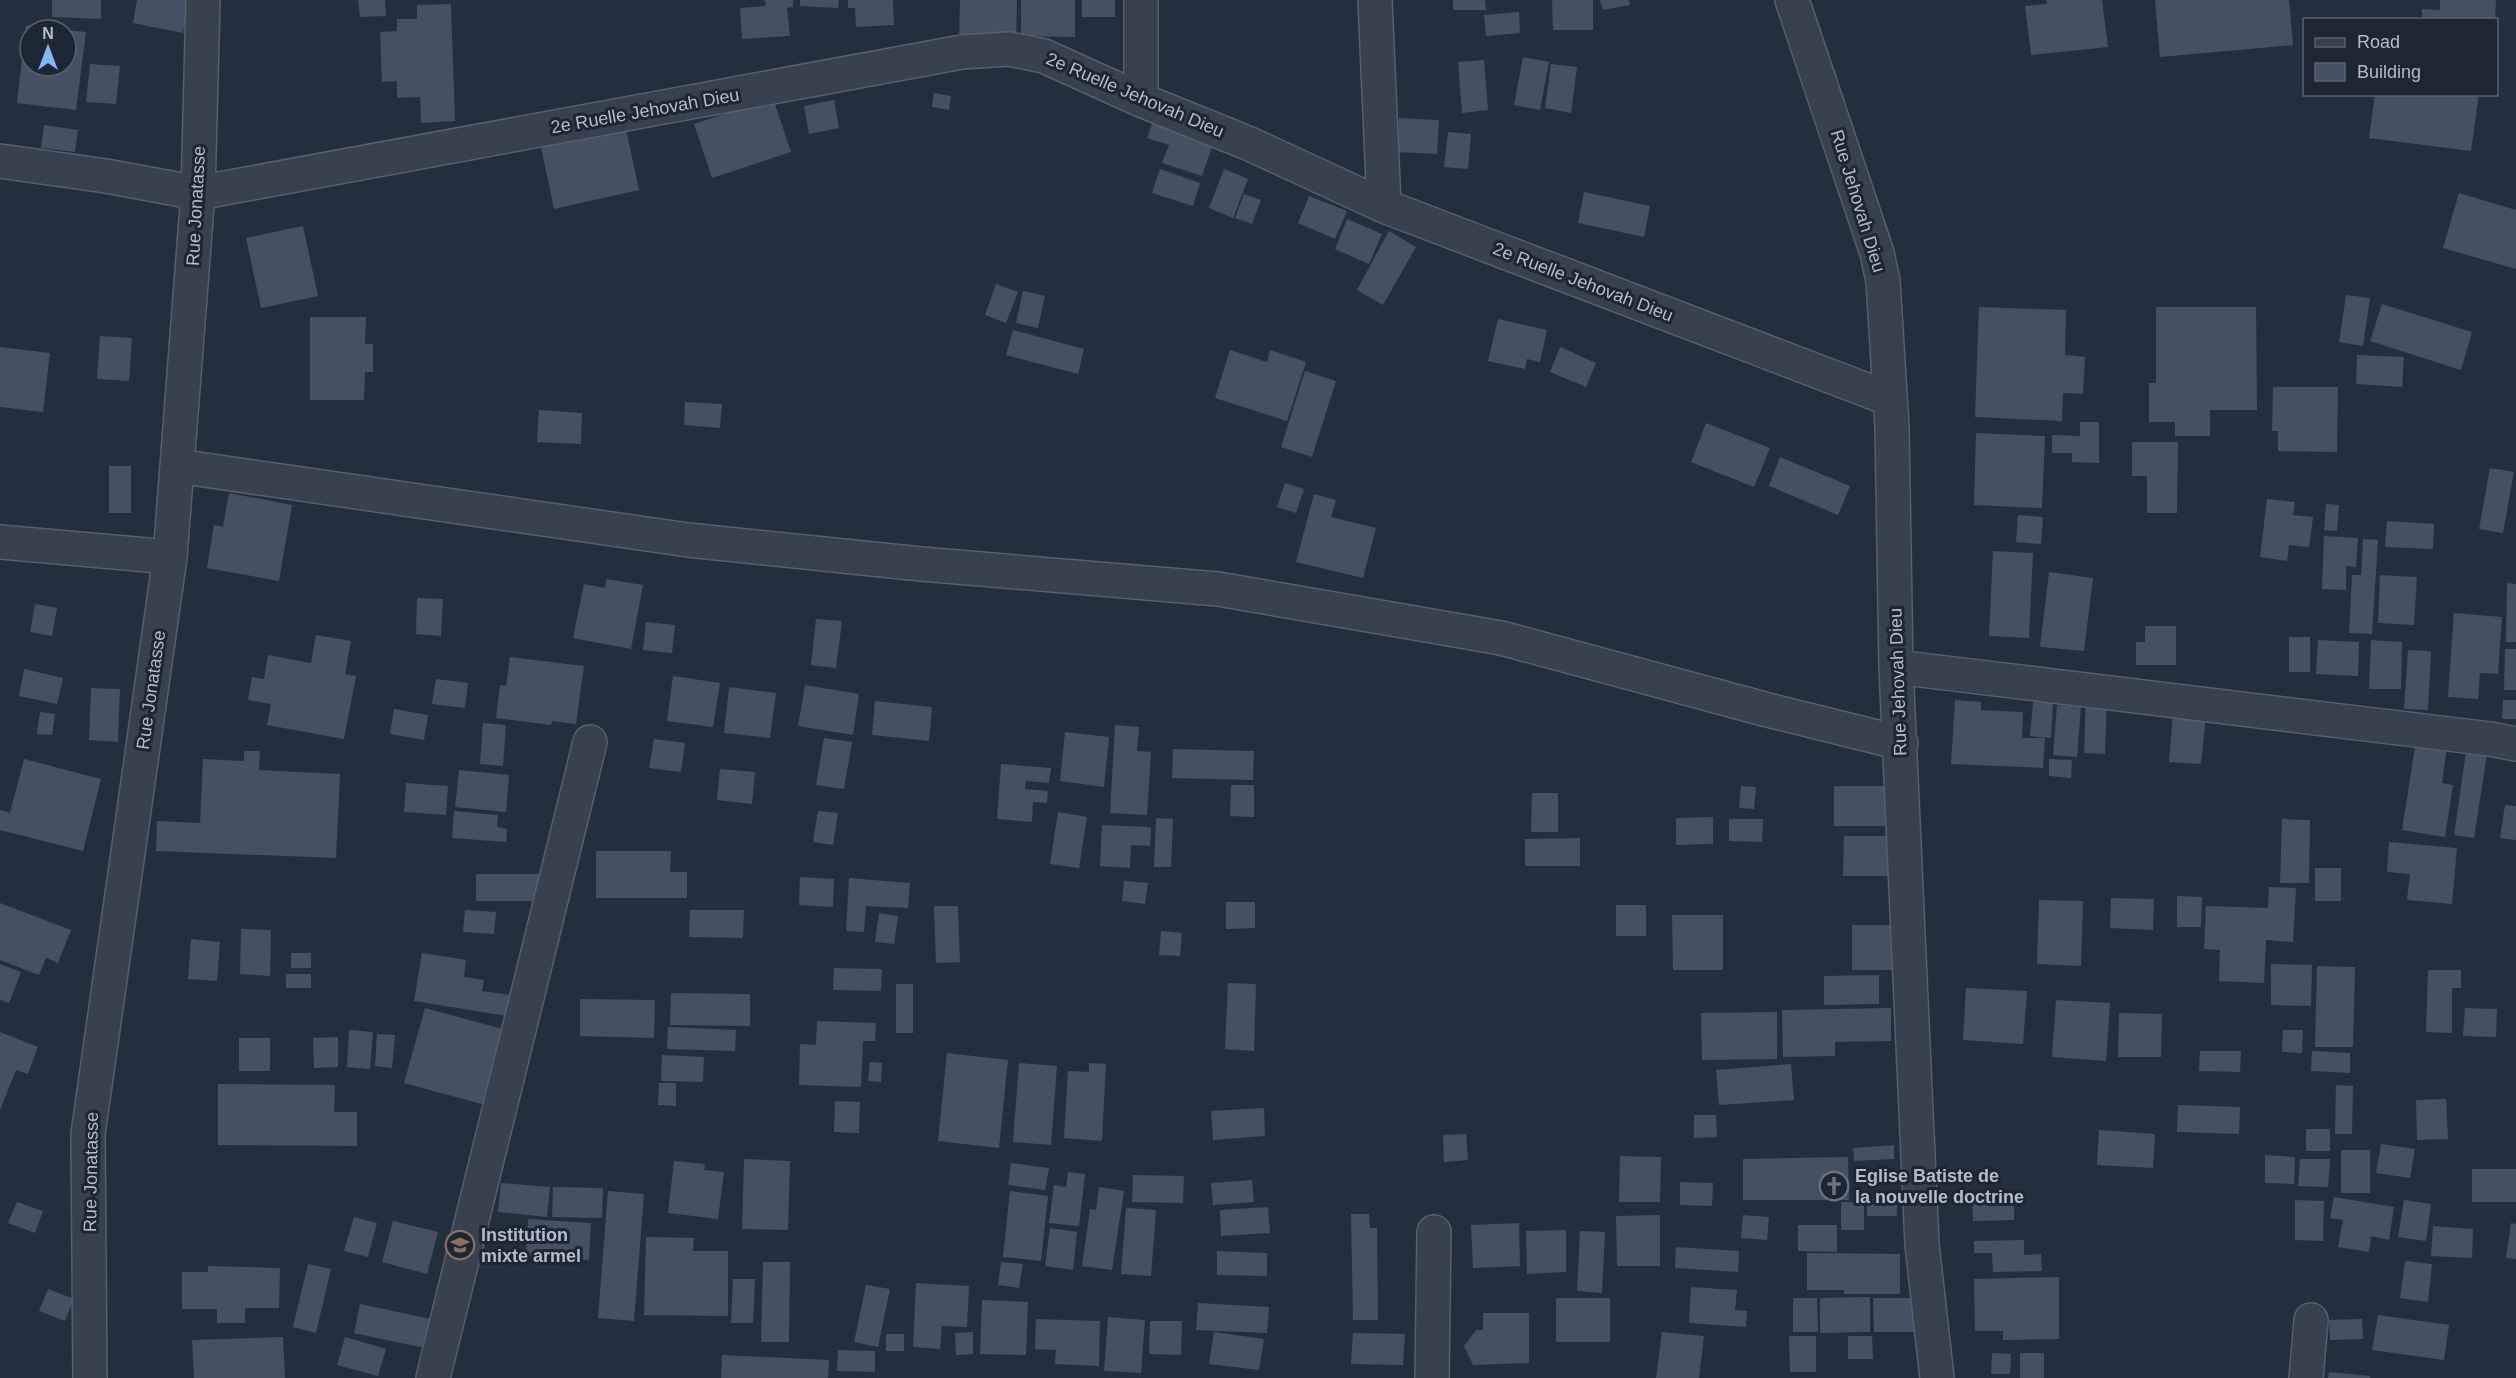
<svg xmlns="http://www.w3.org/2000/svg" width="2516" height="1378" viewBox="0 0 2516 1378" font-family="Helvetica,sans-serif">
<style>
.building{fill:#455162}
.lines{fill:none;stroke-linecap:round;stroke-linejoin:round}
.minor-casing{stroke:#565f6c;stroke-width:36}
.minor{stroke:#38414e;stroke-width:33}
.labels{text-anchor:middle;dominant-baseline:central;stroke-width:6;stroke-linejoin:round;paint-order:stroke}
.street-label{font-size:18px;fill:#b4bcc9;stroke:#1d2633}
.poi-label{font-size:18px;font-weight:bold;fill:#b4bcc9;stroke:#1d2633;text-anchor:start}
</style>
<rect width="100%" height="100%" fill="#242f3e"/>
<path class="building" d="M52,0H101V19L52,17Z
M137,0H189L183,33L133,23Z
M358,0H385L386,16L360,17Z
M765,0H793V7L787,8L790,36L742,39L740,8L766,6Z
M800,0H839L838,8L800,6Z
M848,0H893L894,25L856,27L855,8H848Z
M960,0H1017L1016,44L959,42Z
M1021,0H1075V37L1021,36Z
M1082,0H1115V17H1082Z
M1453,0H1485L1486,10H1453Z
M1552,0H1593V30H1553Z
M1600,0H1629L1630,5L1603,10Z
M2046,0H2102L2108,47L2031,55L2025,6L2047,4Z
M2155,0H2289L2293,45L2160,57Z
M2440,0H2496L2495,20H2422V9L2440,10Z
M451,4L455,121L421,123L420,97L397,98V81L382,82L380,32L397,31V19H417V5Z
M1519,12L1520,33L1486,36L1484,15Z
M26,25L53,28L30,30V66H66V30L86,32L76,110L17,103Z
M1523,57L1549,62L1540,110L1514,105Z
M1484,60L1488,110L1462,113L1458,62Z
M90,64L120,66L116,104L86,102Z
M1551,64L1577,67L1571,113L1545,108Z
M934,93L951,96L949,110L932,107Z
M2375,94H2479L2471,151L2369,138Z
M773,98L791,152L712,178L694,124Z
M834,100L839,128L809,134L804,106Z
M1154,118L1215,138L1202,176L1162,163L1169,145L1147,138Z
M1399,118L1439,120L1437,154L1397,152Z
M44,125L78,130L75,152L41,148Z
M626,129L639,190L554,209L541,147Z
M1448,132L1471,134L1468,169L1444,167Z
M1160,169L1200,183L1193,206L1152,193Z
M1224,169L1248,179L1233,218L1209,208Z
M1584,192L1650,206L1644,237L1578,223Z
M2459,193L2516,210V269L2443,248Z
M1244,194L1261,200L1252,224L1235,218Z
M1309,196L1347,211L1335,239L1298,223Z
M1347,219L1382,234L1369,264L1335,249Z
M303,226L318,296L261,308L246,238Z
M1389,231L1416,247L1383,305L1357,290Z
M996,284L1018,292L1006,323L985,315Z
M1023,291L1045,296L1038,328L1016,323Z
M2346,295L2370,298L2363,346L2339,342Z
M2382,304L2472,332L2461,370L2370,341Z
M1979,307L2066,310L2065,355L2085,357L2083,394L2063,393L2062,421L1975,417Z
M2156,307H2256L2257,410H2210V436H2175V422H2149V383H2156Z
M310,317H366L365,344H373V372H365L364,400H310Z
M1498,319L1547,330L1540,362L1527,359L1525,369L1488,361Z
M1013,330L1084,349L1078,374L1006,355Z
M100,336L132,338L129,381L97,379Z
M0,347L50,353L43,412L0,407Z
M1560,347L1596,363L1586,387L1550,372Z
M1230,350L1267,362L1270,350L1306,362L1287,421L1215,398Z
M2357,355L2404,357L2402,387L2356,384Z
M1305,371L1336,381L1312,457L1281,447Z
M2273,387H2338L2337,452L2278,451V431H2272Z
M685,402L722,404L720,428L684,425Z
M539,410L582,413L581,444L537,442Z
M2080,422H2099V463L2072,462V453H2052V435L2080,436Z
M1706,423L1770,448L1754,487L1691,462Z
M1976,433L2045,436L2042,508L1974,505Z
M2132,442H2178L2177,513H2147V476H2132Z
M1780,457L1850,486L1838,515L1769,486Z
M109,466H131V513H109Z
M2490,468L2514,472L2503,533L2479,529Z
M1285,483L1304,489L1296,513L1277,507Z
M229,493L292,505L279,581L207,568L214,525L223,527Z
M1314,494L1336,500L1331,517L1376,528L1363,578L1296,562Z
M2267,499L2295,502L2293,515L2313,517L2309,547L2289,545L2287,561L2260,557Z
M2326,504L2339,505L2337,531L2324,530Z
M2018,515L2043,517L2041,544L2016,542Z
M2387,521L2434,524L2433,549L2385,547Z
M2324,536L2358,538L2356,567L2346,566V590L2322,589Z
M2363,539L2378,540L2372,634L2349,633L2352,575H2361Z
M1993,551L2033,553L2029,638L1989,636Z
M2049,572L2093,578L2084,651L2040,647Z
M2380,575L2417,577L2414,625L2378,623Z
M606,579L643,585L631,649L573,638L584,584L605,588Z
M2507,583L2516,584V642H2506Z
M417,598L443,599L441,636L416,634Z
M35,604L57,608L52,636L30,632Z
M2454,613L2502,617L2498,674L2480,673L2478,699L2448,697Z
M816,619L842,621L836,668L811,665Z
M646,622L675,625L672,653L643,650Z
M2145,626H2176V665H2136V642H2145Z
M316,635L351,641L345,674L356,676L344,739L267,725L271,704L248,700L252,677L264,679L268,655L311,663Z
M2289,637H2310V672H2289Z
M2318,640L2359,642L2358,676L2316,674Z
M2371,640L2402,642L2401,689H2369Z
M2505,649H2516V690H2504Z
M2408,650L2431,651L2428,710L2404,709Z
M510,657L584,666L576,724L552,721L551,725L496,718L500,685L506,686Z
M24,669L63,678L57,704L19,696Z
M673,676L720,683L713,727L667,721Z
M436,679L468,683L465,708L432,704Z
M805,685L859,694L853,735L798,726Z
M729,687L776,693L770,738L724,733Z
M91,688L120,689L118,742L89,740Z
M2086,693H2107L2105,754L2084,753Z
M1955,700L1981,702V710L2023,712L2022,738H2045L2043,768L1951,764Z
M2503,700H2516V719H2502Z
M875,701L932,707L929,741L872,735Z
M2033,702L2053,703L2051,738L2030,736Z
M2057,705L2081,707L2077,757L2053,755Z
M394,709L428,715L424,740L390,734Z
M40,712L55,714L52,735L37,734Z
M2173,713L2206,716L2201,764L2169,762Z
M483,723L506,725L503,766L480,764Z
M1115,725L1139,727L1137,751L1151,752L1147,815L1110,813Z
M1065,732L1109,737L1104,787L1060,781Z
M2417,734L2448,738L2442,783L2453,785L2445,837L2402,830Z
M824,738L852,742L844,789L816,785Z
M654,739L685,743L681,772L649,768Z
M2467,745L2488,748L2474,838L2454,835Z
M1173,749L1254,751L1253,780L1172,778Z
M244,751H260L259,770L340,774L336,858L156,851L157,821L200,823L203,759L244,761Z
M24,759L101,779L83,851L0,830V810L10,813Z
M2049,759L2072,760L2071,778L2049,776Z
M1001,764L1051,768L1049,783L1026,781L1025,789L1048,791L1047,803L1033,802L1032,822L997,819Z
M720,769L755,772L752,804L717,800Z
M459,770L509,775L506,812L455,807Z
M406,783L448,786L446,815L404,812Z
M1231,785H1254V817L1230,816Z
M1741,786L1756,787L1754,809L1739,808Z
M1834,786H1891V826H1834Z
M1532,793H1558V832H1531Z
M2505,805L2516,806V840L2500,838Z
M454,811L498,815L497,827L507,829L506,842L452,838Z
M818,811L838,813L833,845L813,842Z
M1058,812L1087,817L1079,868L1050,864Z
M1713,817V844L1676,845V818Z
M1156,818L1173,819L1171,867H1154Z
M1729,819H1763L1762,842L1729,841Z
M2282,819L2310,820L2309,883H2280Z
M1102,825L1151,827L1150,846L1131,845L1130,868L1100,866Z
M1844,836H1891V876H1843Z
M1580,838V866H1525V839Z
M2389,842L2457,848L2452,904L2407,900L2410,874L2387,872Z
M596,851H671L670,872H687V898H596Z
M2315,868H2341V901H2315Z
M476,874H539V901H476Z
M800,877L834,879L833,907L799,905Z
M849,878L910,883L908,908L866,906L864,932L846,931Z
M1124,881L1148,883L1145,904L1122,901Z
M2269,887L2296,888L2293,942L2266,940L2264,983L2219,981L2220,950L2204,949L2206,906L2268,908Z
M2177,896L2202,897L2201,927H2177Z
M2111,898L2154,899L2153,930L2110,928Z
M2039,900L2083,901L2081,966L2037,964Z
M1226,902H1255V928L1226,929Z
M0,903L71,930L58,963L46,958L39,975L0,960Z
M1616,905H1646V936H1616Z
M934,906H958L960,962L936,963Z
M465,910L496,912L494,934L463,932Z
M690,910H744L743,938L689,937Z
M879,913L898,916L894,944L875,942Z
M1672,915H1723V970H1673Z
M1852,925H1903V970H1852Z
M241,929L271,930L270,976L240,974Z
M1161,931L1182,933L1180,956L1159,955Z
M191,939L220,942L217,981L188,979Z
M291,953H311V968H291Z
M422,953L466,960L464,977L484,980L482,991L516,996L513,1017L414,1001Z
M0,964L21,972L9,1003L0,1000Z
M2271,964L2312,965L2311,1006L2271,1005Z
M2317,966L2355,967L2353,1047H2315Z
M834,968L882,969L881,991L833,990Z
M2428,970H2461V988H2452V1033L2426,1032Z
M286,974H311V988H286Z
M1879,975V1004L1824,1005V976Z
M1228,983L1256,984L1254,1051L1225,1049Z
M896,984H913V1033H896Z
M1966,988L2027,991L2023,1044L1963,1040Z
M671,993L750,994V1026L670,1025Z
M580,999L655,1000L654,1038L580,1036Z
M2056,1000L2110,1003L2106,1061L2052,1057Z
M425,1008L510,1031L489,1106L404,1083Z
M1891,1008V1041L1835,1042V1056L1783,1057L1782,1010Z
M2465,1008L2497,1009L2496,1037L2463,1036Z
M1777,1012V1059L1702,1060L1701,1013Z
M2119,1013L2162,1014L2161,1057H2118Z
M817,1021L876,1023L875,1041H863L861,1087L799,1085L800,1044L816,1045Z
M668,1027L736,1030L735,1051L667,1049Z
M349,1030L373,1032L370,1069L347,1067Z
M2283,1030H2303L2302,1053L2282,1052Z
M0,1032L38,1047L28,1074L16,1070L0,1110Z
M377,1034L395,1035L392,1068L375,1066Z
M338,1037V1067L314,1068L313,1038Z
M239,1038H270V1071H239Z
M2200,1051H2241L2240,1072L2199,1071Z
M2312,1051L2350,1053V1073L2311,1071Z
M947,1053L1008,1060L999,1148L938,1141Z
M662,1055L704,1057L703,1082L661,1081Z
M870,1062L882,1063L881,1082L868,1081Z
M1019,1063L1057,1066L1051,1145L1013,1142Z
M1089,1063L1106,1064L1102,1141L1064,1138L1068,1071L1089,1072Z
M1791,1064L1794,1100L1719,1105L1716,1070Z
M659,1083H676V1106L658,1105Z
M218,1084L335,1085L334,1112H357V1146L218,1145Z
M2336,1085L2353,1086L2352,1134H2335Z
M2446,1099L2448,1139L2417,1140L2416,1100Z
M835,1101L860,1102L859,1133L834,1132Z
M2178,1105L2240,1107L2239,1134L2177,1132Z
M1264,1108L1265,1136L1213,1140L1211,1111Z
M1694,1115H1716L1717,1137L1694,1138Z
M2306,1129H2330V1151H2306Z
M2099,1130L2155,1134L2153,1168L2097,1165Z
M1466,1134L1468,1160L1444,1162L1443,1135Z
M2381,1144L2415,1149L2410,1178L2376,1173Z
M1894,1145V1159L1854,1161L1853,1148Z
M2341,1150H2370V1193H2341Z
M2265,1155L2295,1157L2294,1184L2265,1183Z
M1620,1156L1661,1157L1660,1202H1619Z
M1848,1157L1849,1200H1743V1159Z
M744,1159L790,1161L788,1230L742,1229Z
M2300,1159H2330L2328,1187L2298,1186Z
M674,1161L705,1164L704,1170L724,1172L718,1219L668,1213Z
M1011,1163L1049,1168L1045,1190L1008,1185Z
M2472,1169H2516V1202H2472Z
M1068,1172L1085,1174L1079,1226L1049,1223L1054,1185L1066,1187Z
M1133,1175L1184,1176L1183,1203L1132,1202Z
M1252,1180L1254,1202L1213,1205L1211,1183Z
M1680,1182L1713,1183L1712,1206L1680,1205Z
M501,1183L550,1187L547,1217L498,1212Z
M553,1187L603,1188L602,1218L552,1217Z
M1099,1187L1124,1191L1112,1270L1082,1266L1090,1209L1096,1210Z
M608,1191L644,1194L634,1321L598,1318Z
M1010,1191L1048,1196L1041,1261L1003,1257Z
M2014,1196V1220L1973,1221L1972,1198Z
M2334,1197L2394,1207L2389,1240L2371,1236L2369,1252L2338,1247L2343,1220L2330,1218Z
M1867,1199L1897,1200V1216H1867Z
M2295,1200L2324,1201L2323,1241L2295,1240Z
M2404,1200L2431,1204L2426,1241L2398,1237Z
M17,1202L43,1211L35,1233L8,1223Z
M1841,1202H1864V1230H1841Z
M1268,1207L1270,1233L1221,1236L1220,1210Z
M1126,1208L1156,1210L1151,1276L1121,1274Z
M1351,1214H1369L1370,1228H1377L1378,1320H1353Z
M1660,1215V1266H1617L1616,1216Z
M1743,1215L1769,1217L1767,1240L1741,1238Z
M354,1217L377,1223L368,1257L344,1251Z
M528,1219L591,1223L589,1260L526,1256Z
M393,1221L438,1232L427,1274L382,1262Z
M1519,1223L1520,1266L1473,1268L1471,1225Z
M2511,1223L2516,1224V1259L2506,1258Z
M1798,1225H1837V1252L1798,1251Z
M2433,1226L2473,1229L2472,1258L2431,1256Z
M1050,1228L1077,1232L1073,1270L1045,1266Z
M1566,1230V1272L1527,1274L1526,1231Z
M1580,1231L1605,1232L1602,1293L1577,1291Z
M646,1237L694,1238L693,1251H728V1316L644,1315Z
M2024,1240V1255L2041,1254L2042,1271L1993,1272L1992,1253H1974V1241Z
M1676,1247L1739,1251L1738,1272L1675,1268Z
M1217,1251L1267,1253V1276L1217,1275Z
M1807,1253L1900,1254V1294H1844V1290H1807Z
M2405,1261L2432,1264L2428,1302L2400,1298Z
M763,1262H790L789,1342H761Z
M1001,1262L1023,1264L1019,1288L998,1285Z
M308,1264L331,1269L316,1333L293,1327Z
M208,1266L280,1268L279,1308H245V1323H217V1309H182V1272H208Z
M2059,1277V1339L2003,1340V1331H1975L1974,1279Z
M733,1279H755L753,1323H731Z
M916,1283L969,1286L967,1327L942,1326L940,1349L913,1347Z
M866,1285L890,1289L878,1347L854,1342Z
M1691,1287L1737,1290L1735,1310L1747,1311L1746,1327L1689,1323Z
M48,1289L74,1299L65,1321L39,1311Z
M1870,1297V1332L1820,1333V1298Z
M1556,1298H1610V1342H1556Z
M1793,1298H1817L1818,1332H1793Z
M1873,1298H1915V1332H1874Z
M982,1300L1028,1302L1026,1355L980,1354Z
M1198,1303L1269,1307L1267,1333L1196,1330Z
M360,1304L440,1321L434,1350L354,1333Z
M1483,1313H1529V1363L1473,1365L1464,1346L1476,1330H1483Z
M2378,1315L2449,1325L2444,1360L2372,1350Z
M1108,1317L1145,1320L1141,1373L1104,1371Z
M1036,1319L1100,1321L1099,1366L1055,1364L1056,1350L1035,1349Z
M2362,1319L2363,1339L2330,1340L2329,1320Z
M1150,1321H1182L1181,1355L1149,1354Z
M973,1332V1354L956,1355L955,1333Z
M1214,1332L1264,1339L1259,1370L1209,1364Z
M1662,1332L1704,1336L1699,1378H1656Z
M1353,1333L1405,1334L1403,1365L1351,1364Z
M886,1334H904V1351H886Z
M1789,1336H1816V1372H1790Z
M1848,1336H1872L1873,1359H1848Z
M283,1337L285,1378H194L192,1340Z
M345,1337L386,1349L378,1376L337,1365Z
M838,1350L875,1351V1372L837,1371Z
M1992,1353L2011,1354L2010,1374H1991Z
M2020,1353H2044V1378H2020Z
M722,1355L829,1360L828,1378H721Z
M2329,1372L2370,1376V1378H2328Z"/>
<g class="lines">
<g class="minor-casing">
<path id="minor" d="M1141,0V100
M1375,0L1384,206
M1792,0L1877,253L1883,281L1892,427L1896,667L1922,1244L1937,1378
M0,161L106,176L198,193L962,52L1009,49L1044,56L1141,100L1250,144L1384,206L1890,399
M177,466L688,540L921,564L1218,589L1501,638L1764,709L1901,743
M0,542L170,557
M1896,667L2490,739L2516,744
M90,1378L88,1134L170,557L198,193L203,0
M433,1378L590,742
M1432,1378L1434,1232
M2306,1378L2311,1320"/>
</g>
<use href="#minor" class="minor"/>
</g>
<defs>
<g id="church-ring" transform="scale(1.5)"><circle r="9.5" fill="#1d2633" stroke="#6b7280" stroke-width="1.5"/><path d="M-1.2-6h2.4v3.5h3.3v2.4h-3.3V6h-2.4V-.1h-3.3v-2.4h3.3Z" fill="#6b7280"/></g>
<g id="school-ring" transform="scale(1.5)"><circle r="9.5" fill="#1d2633" stroke="#8d6e63" stroke-width="1.5"/><path d="M0-5L7-2L0 1L-7-2ZM-4 1L0 2.5L4 1V4Q0 6-4 4Z" fill="#8d6e63"/></g>
</defs>
<g fill-rule="evenodd">
<use href="#church-ring" x="1834" y="1186"/>
<use href="#school-ring" x="460" y="1245"/>
</g>
<g class="labels">
<g class="street-label">
<text transform="translate(1135 95) rotate(23)">2e Ruelle Jehovah Dieu</text>
<text transform="translate(645 111) rotate(-10)">2e Ruelle Jehovah Dieu</text>
<text transform="translate(1858 201) rotate(73)">Rue Jehovah Dieu</text>
<text transform="translate(196 206) rotate(-87)">Rue Jonatasse</text>
<text transform="translate(1583 282) rotate(21)">2e Ruelle Jehovah Dieu</text>
<text transform="translate(1898 682) rotate(-92)">Rue Jehovah Dieu</text>
<text transform="translate(151 690) rotate(-82)">Rue Jonatasse</text>
<text transform="translate(91 1172) rotate(-89)">Rue Jonatasse</text>
</g>
<g class="poi-label">
<text x="1855" y="1176">Eglise Batiste de<tspan x="1855" dy="21">la nouvelle doctrine</tspan></text>
<text x="481" y="1235">Institution<tspan x="481" dy="21">mixte armel</tspan></text>
</g>
</g>
<rect x="2303" y="18" width="195" height="78" fill="#1d2633" stroke="#59626f" stroke-width="1.5"/>
<rect x="2315" y="38" width="30" height="9" fill="#38414e" stroke="#59626f" stroke-width="1.5"/>
<text x="2357" y="48" font-size="18" fill="#b4bcc9">Road</text>
<rect x="2315" y="63" width="30" height="18" fill="#455162" stroke="#59626f" stroke-width="1.5"/>
<text x="2357" y="78" font-size="18" fill="#b4bcc9">Building</text>
<g transform="translate(48 48)"><circle r="28" fill="#1d2633" stroke="#59626f" stroke-width="1.5"/>
<path d="M0-4.5L10 22L0 15L-10 22Z" fill="#8ab4f8"/>
<text y="-9" font-size="16" font-weight="bold" text-anchor="middle" fill="#b4bcc9">N</text>
</g>
</svg>
